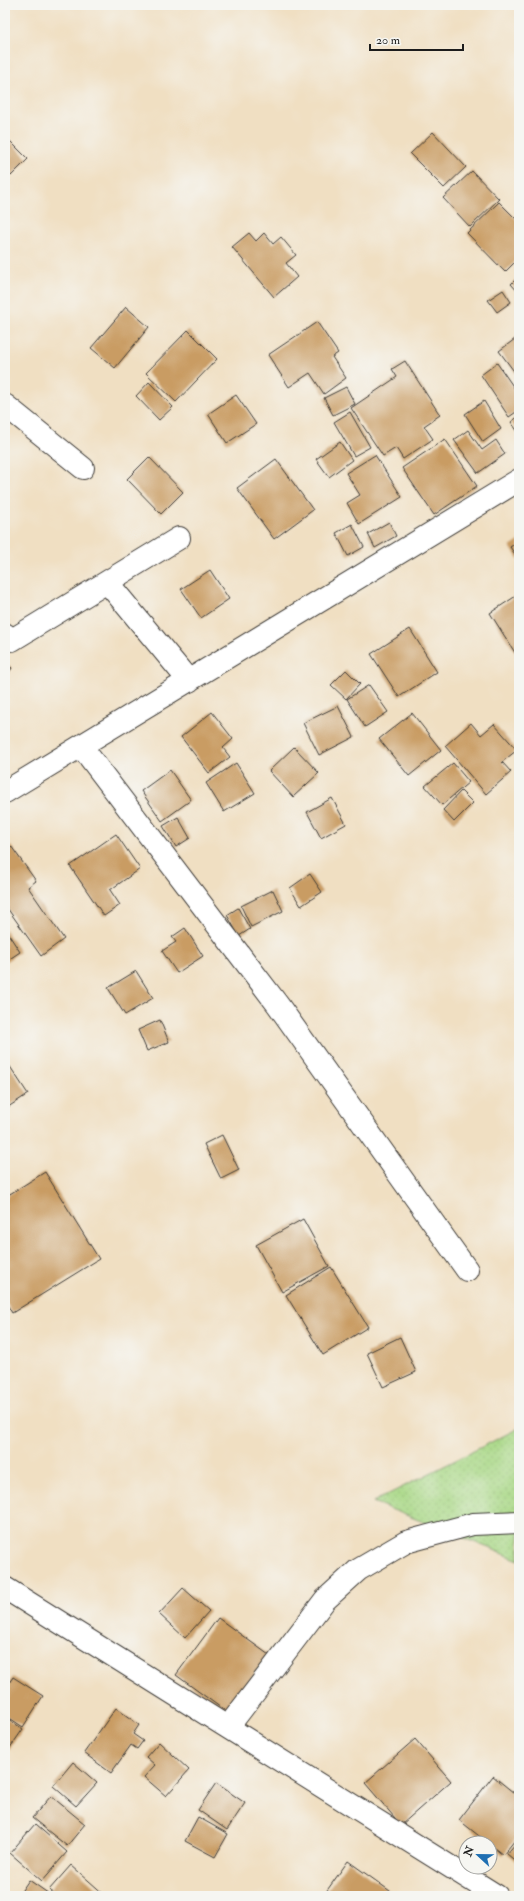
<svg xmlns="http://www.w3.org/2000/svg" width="524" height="1901" viewBox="0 0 524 1901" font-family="'IM FELL Double Pica',serif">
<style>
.green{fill:url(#green-dots);stroke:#627a51}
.building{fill:#c99c64}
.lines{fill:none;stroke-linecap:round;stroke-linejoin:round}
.minor-casing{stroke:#3c3935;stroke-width:24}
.minor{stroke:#fff;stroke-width:22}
</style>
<defs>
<pattern id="green-dots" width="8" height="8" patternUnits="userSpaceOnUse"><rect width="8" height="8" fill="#a9d886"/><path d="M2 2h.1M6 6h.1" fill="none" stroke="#91b973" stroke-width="1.8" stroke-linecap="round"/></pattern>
</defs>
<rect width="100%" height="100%" fill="#f6f6f2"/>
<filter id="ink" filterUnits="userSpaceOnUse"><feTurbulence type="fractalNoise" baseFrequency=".025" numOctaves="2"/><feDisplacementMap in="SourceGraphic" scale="8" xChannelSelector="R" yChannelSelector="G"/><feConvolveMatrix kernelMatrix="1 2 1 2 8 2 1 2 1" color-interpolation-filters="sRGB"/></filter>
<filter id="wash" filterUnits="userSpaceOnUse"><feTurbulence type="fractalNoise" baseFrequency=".012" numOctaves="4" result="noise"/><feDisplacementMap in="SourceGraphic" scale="16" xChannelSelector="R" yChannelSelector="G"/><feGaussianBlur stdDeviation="0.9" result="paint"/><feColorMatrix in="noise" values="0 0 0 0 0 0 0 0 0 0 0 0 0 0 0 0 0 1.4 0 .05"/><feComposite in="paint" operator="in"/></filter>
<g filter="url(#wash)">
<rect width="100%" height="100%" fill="#f0dfc2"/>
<path class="green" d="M519,1428V1560L373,1502Z"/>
<g id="blocks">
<path class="building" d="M433,132L466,167L444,188L410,154Z
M8,139L28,159L11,176L5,170V142Z
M472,171L499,199L470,227L443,198Z
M499,202L519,222V258L505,272L467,233Z
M249,233L256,241L264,233L273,244L281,237L296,255L286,263L297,277L274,297L232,247Z
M519,276V293L511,284Z
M503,290L511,302L497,312L488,300Z
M126,307L149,327L115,368L91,348Z
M317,322L338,353L332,357L346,378L324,394L310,373L289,387L268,355Z
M188,330L217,359L176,402L146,373Z
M519,336V378L499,351Z
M405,361L440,415L424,426L433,439L403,459L396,448L383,456L351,408L397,377L392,369Z
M497,363L519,395V410L509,417L481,375Z
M149,382L173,407L159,420L136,396Z
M346,387L355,404L333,415L324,398Z
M236,395L256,424L227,443L208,414Z
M484,401L501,429L483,442L465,414Z
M350,412L370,447L354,456L334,422Z
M519,416V431L518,432L511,422Z
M468,430L482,450L496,440L505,454L478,473L454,440Z
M445,439L477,486L434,515L402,468Z
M340,442L352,460L329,477L316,459Z
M375,455L402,497L359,524L347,503L360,495L346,473Z
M149,457L183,492L161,514L127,479Z
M276,459L313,510L274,539L237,488Z
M389,522L396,536L375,548L368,534Z
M352,524L364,547L348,556L336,533Z
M519,541V560L510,547Z
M210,570L229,599L201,618L181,589Z
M519,594V659L490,613Z
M410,629L437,672L399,697L371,654Z
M5,662L12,668L5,678Z
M346,670L360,684L346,699L331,685Z
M369,685L388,712L365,727L347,699Z
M338,706L354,737L319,755L303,723Z
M212,712L233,739L223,748L230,757L209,773L181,737Z
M412,713L441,750L409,776L379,739Z
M471,723L481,735L494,724L517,750L502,762L511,772L486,794L445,746Z
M294,747L319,773L293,797L269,771Z
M236,763L255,793L224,812L206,783Z
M453,763L469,782L442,805L425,786Z
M170,770L191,800L162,821L141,791Z
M461,791L473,803L454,822L443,810Z
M332,798L346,824L321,838L307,812Z
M178,817L190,838L176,847L163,826Z
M116,834L140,869L110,890L120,905L104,916L70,866Z
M11,846L36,881L28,887L64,939L41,956L5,905V850Z
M310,874L322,892L301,906L290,888Z
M273,890L283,911L251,927L241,906Z
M238,908L250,929L239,936L227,915Z
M185,928L203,956L177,973L162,951L176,942L172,937Z
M5,929L20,952L5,962Z
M136,971L153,998L125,1015L108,988Z
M160,1020L169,1042L147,1051L138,1030Z
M9,1065L28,1094L5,1109V1068Z
M222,1135L239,1170L221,1179L204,1144Z
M45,1172L99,1259L12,1313L5,1301V1197Z
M303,1219L329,1266L282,1292L256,1245Z
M331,1267L368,1327L323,1355L286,1295Z
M400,1337L416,1372L383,1387L367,1353Z
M183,1588L209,1611L185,1638L159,1614Z
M218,1618L269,1655L228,1713L176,1675Z
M13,1677L43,1696L23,1727L5,1715V1689Z
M116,1708L139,1725L133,1734L143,1741L137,1749L131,1745L111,1773L84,1753Z
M5,1717L23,1729L5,1755Z
M415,1739L451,1781L401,1825L365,1783Z
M159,1742L189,1770L166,1796L144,1777L155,1765L146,1757Z
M73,1762L97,1783L76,1806L53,1786Z
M493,1776L519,1797V1835L503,1855L459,1820Z
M216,1783L245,1803L227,1830L198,1810Z
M51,1796L85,1824L67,1846L32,1818Z
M198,1817L228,1834L215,1857L185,1841Z
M35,1824L67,1852L42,1881L10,1853Z
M519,1839V1864L507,1854Z
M348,1861L397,1896H323Z
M71,1865L106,1896H56L49,1890Z
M29,1880L52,1896H18Z"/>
</g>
</g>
<g filter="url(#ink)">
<use href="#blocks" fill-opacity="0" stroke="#3c3935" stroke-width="1"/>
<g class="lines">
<g class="minor-casing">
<path id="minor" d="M5,405L83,468
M107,582L189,681
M5,634L12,640L179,538
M81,746L278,1005L467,1270
M5,792L519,480
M5,1588L497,1896
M228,1727L325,1600L358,1570L406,1542L473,1524L519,1522"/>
</g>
<use href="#minor" class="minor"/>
</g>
</g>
<rect width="524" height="1901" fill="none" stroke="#f6f6f2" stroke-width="20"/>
<g transform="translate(478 1855) rotate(292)"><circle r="19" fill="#f6f6f2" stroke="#9f9f9c"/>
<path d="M0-3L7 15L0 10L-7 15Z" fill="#1f6fb2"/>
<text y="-6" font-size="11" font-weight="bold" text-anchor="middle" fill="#1c1c1c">N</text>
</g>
<path d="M370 44v6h93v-6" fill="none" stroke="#1c1c1c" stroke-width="2"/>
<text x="376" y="44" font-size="12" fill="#1c1c1c" stroke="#f6f6f2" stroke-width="3" paint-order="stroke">20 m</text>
</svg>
